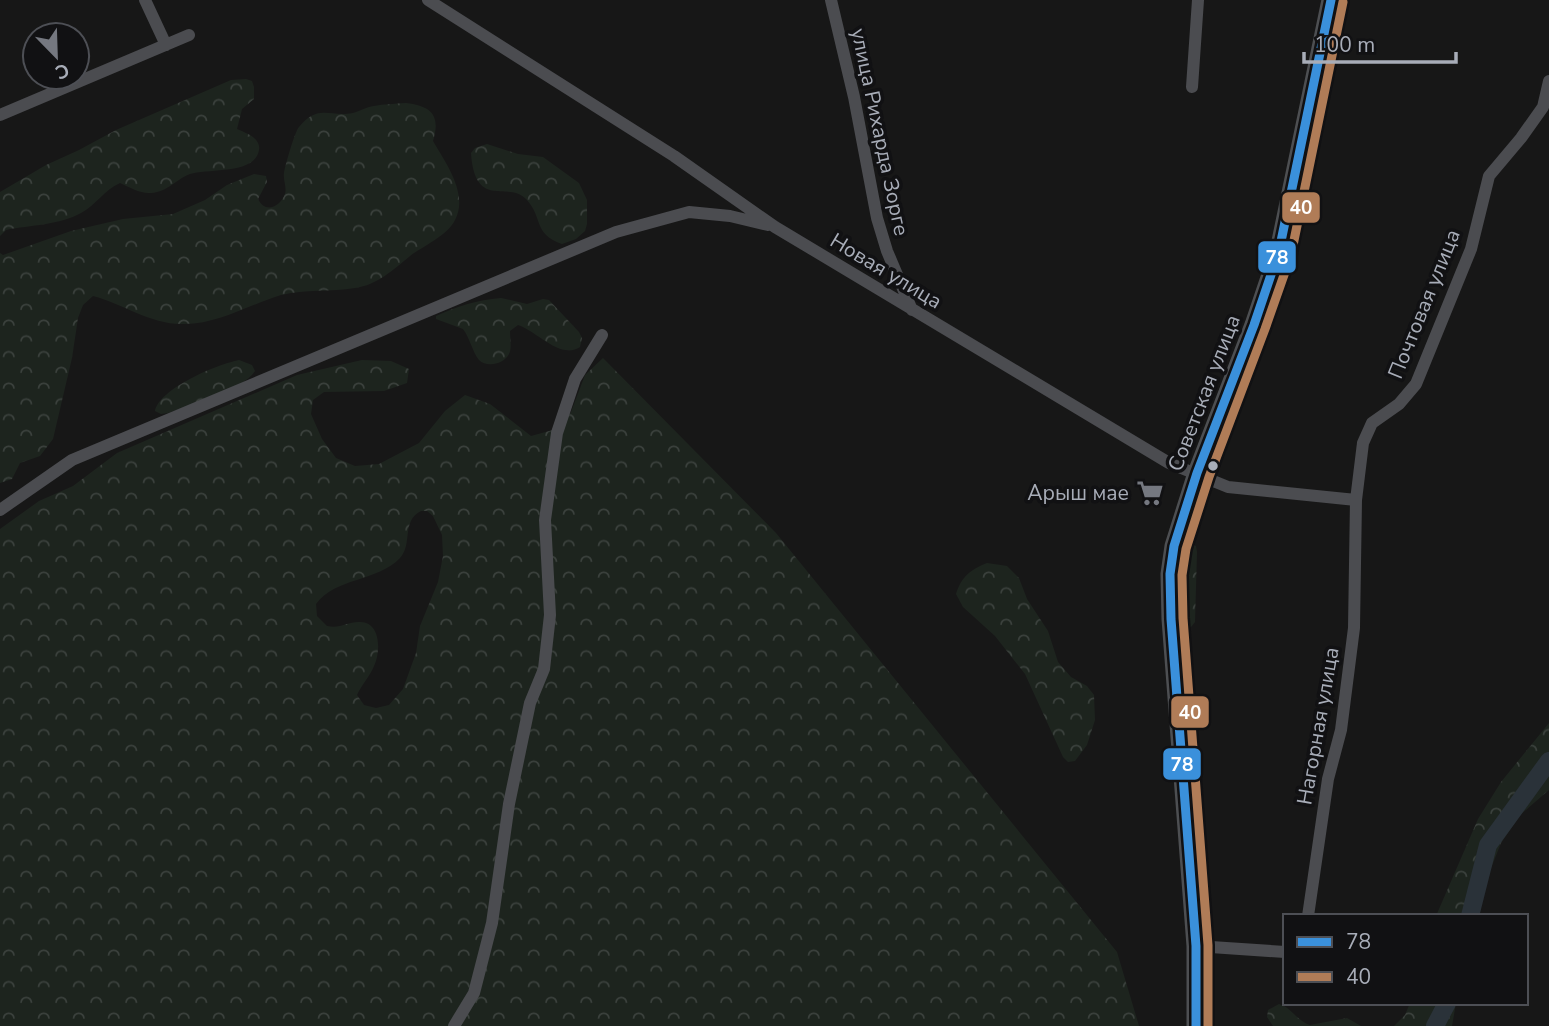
<svg xmlns="http://www.w3.org/2000/svg" width="1549" height="1026" viewBox="0 0 1549 1026" font-family="'Nunito Sans',sans-serif">
<style>
.forest{fill:url(#forest-crowns);fill-rule:evenodd}
.lines{fill:none;stroke-linecap:round;stroke-linejoin:round}
.river{stroke:#2a3239;stroke-width:18}
.minor{stroke:#4b4c50;stroke-width:12}
.primary{stroke:#4d4f52;stroke-width:19}
.bus-1-casing{stroke:#111113;stroke-width:14}
.bus-2-casing{stroke:#111113;stroke-width:14}
.bus-1{stroke:#3a90db;stroke-width:9}
.bus-2{stroke:#b07c57;stroke-width:9}
.bus-dot{fill:#a8adb8;stroke:#111113;stroke-width:2.5}
.labels{text-anchor:middle;dominant-baseline:central;stroke-width:7;stroke-linejoin:round;paint-order:stroke}
.street-label{font-size:21px;fill:#a8adb8;stroke:#111113}
.poi-label{font-size:21px;fill:#a8adb8;stroke:#111113;text-anchor:end}
.line-badge{stroke:#111113;stroke-width:2.5}
.badge-label{font-size:19px;text-anchor:middle;font-weight:bold;fill:#fff}
</style>
<defs>
<pattern id="forest-crowns" width="20" height="18" patternUnits="userSpaceOnUse" patternTransform="scale(1.75)"><rect width="20" height="18" fill="#1d241e"/><path d="M2 6a3 3 0 1 1 6 0M12 15a3 3 0 1 1 6 0" fill="none" stroke="#3b413d"/></pattern>
</defs>
<rect width="100%" height="100%" fill="#171717"/>
<path class="forest" d="M246,79L252,81L254,87V99L242,109L237,129C246,133 261,138 259,150C255,175 207,168 190,174C176,179 168,192 151,193C141,194 129,187 120,183C104,190 96,205 81,213C60,225 30,225 6,230L0,236V192L46,165L79,150L116,130L231,80Z
M406,103C431,106 441,115 433,141C445,162 469,194 455,220C447,236 423,246 410,256C393,270 377,285 355,288C330,292 305,289 281,295C248,305 219,324 184,324C151,325 124,304 93,296L83,305L78,318L72,358L53,439L40,456L20,463L12,479L0,483V253L3,255L71,231L123,219L173,214L205,200L227,185L254,174L266,176L267,182L258,199C265,214 280,207 285,194C287,187 283,180 284,173C285,166 295,131 299,127C319,103 329,118 353,113C360,111 366,107 374,106C384,104 395,104 406,103Z
M487,144L518,154L543,157L579,183L587,200V224L585,231L576,239L562,244C532,233 544,218 526,199C508,180 475,211 471,153L475,148Z
M501,298L527,304L543,299L549,300L579,332L582,338L580,347C560,360 537,331 518,325L510,331C510,339 512,348 509,354C504,364 487,368 479,360C472,351 470,338 463,329L436,319V316C458,306 477,300 501,298Z
M603,358L776,533L1117,952L1139,1026H0V529L39,501L73,486L117,453L297,375L362,360L391,361L409,369L407,383L384,391L324,392L313,400L311,414L322,439L336,458L355,466L379,464L419,443L445,411L465,395L490,404L531,436L560,428L571,412L585,375ZM421,511H427L433,516L442,535L443,556L438,582L420,626L416,653L403,689L389,705L376,708L364,705L357,695C362,684 370,676 374,666C381,652 381,621 359,622C347,622 340,629 327,626L317,616L316,604C336,577 377,582 400,558C413,544 401,521 421,511Z
M239,360L252,365L255,371C243,390 189,405 168,413L161,414L155,411C160,388 218,364 239,360Z
M1190,544L1196,546L1197,552L1195,622L1191,627L1185,629C1174,616 1178,561 1184,546Z
M987,563L1007,566L1019,578L1027,599L1048,631L1058,662L1071,677L1087,686L1094,695L1095,720L1087,745L1075,761L1068,762L1063,757L1025,674L995,636L963,607L956,594C962,576 970,570 987,563Z
M1549,723V790L1520,815L1501,843L1472,916H1436L1478,819L1501,782Z
M1410,1003H1456L1452,1026H1394L1405,1015Z
M1279,1004C1291,1007 1297,1021 1310,1025L1347,1018L1361,1026H1273L1267,1017L1268,1010Z"/>
<g class="lines">
<path class="river" d="M1470,916L1488,845L1549,761
M1435,1026L1447,1003"/>
<path class="minor" d="M145,0L166,45
M428,0L674,156L775,227L1169,463L1228,487L1356,500
M831,0L854,97L877,218L887,251L912,310
M1192,87L1198,0
M0,115L189,35
M0,510L72,460L616,232L689,212L730,216L768,225
M1308,916L1328,779L1341,730L1354,628L1356,500L1363,443L1372,423L1399,404L1416,384L1471,249L1489,176L1521,138L1543,107L1549,81
M1196,946L1285,952
M454,1026L474,993L492,923L509,804L530,703L544,669L550,615L545,520L557,433L575,379L602,335"/>
<path class="primary" d="M1196,1026V946L1171,619L1170,574L1174,546L1197,473L1254,325L1279,251L1331,0"/>
<g class="bus-1-casing">
<path id="bus-1" d="M1196,1026V946L1171,619L1170,574L1174,546L1197,473L1254,325L1279,251L1331,0"/>
</g>
<g class="bus-2-casing">
<path id="bus-2" d="M1208,1026V945L1183,618L1182,575L1186,549L1209,477L1265,329L1291,255L1343,2"/>
</g>
<use href="#bus-1" class="bus-1"/>
<use href="#bus-2" class="bus-2"/>
</g>
<defs>
<g id="supermarket-bare" transform="scale(2.1)"><path d="M-6-5.5h2.5l.6 2H6L4.5 2H-2.5L-4.4-4H-6ZM-1.5 3.2a1.3 1.3 0 1 0 .1 0ZM3 3.2a1.3 1.3 0 1 0 .1 0Z" fill="#757880" stroke="#111113" stroke-width="2.5" paint-order="stroke"/></g>
</defs>
<g fill-rule="evenodd">
<use href="#supermarket-bare" x="1150" y="493"/>
</g>
<circle class="bus-dot" cx="1213" cy="466" r="6"/>
<g class="labels">
<g class="street-label">
<text transform="translate(880 132) rotate(78)">улица Рихарда Зорге</text>
<text transform="translate(886 271) rotate(31)">Новая улица</text>
<text transform="translate(1424 304) rotate(-68)">Почтовая улица</text>
<text transform="translate(1204 393) rotate(-69)">Советская улица</text>
<text transform="translate(1318 726) rotate(-80)">Нагорная улица</text>
</g>
<g class="poi-label">
<text x="1129" y="493">Арыш мае</text>
</g>
</g>
<g class="line-badge">
<rect x="1281" y="191" width="40" height="33" rx="7" fill="#b07c57"/>
<rect x="1257" y="240" width="40" height="34" rx="7" fill="#3a90db"/>
<rect x="1170" y="695" width="40" height="34" rx="7" fill="#b07c57"/>
<rect x="1162" y="747" width="40" height="34" rx="7" fill="#3a90db"/>
</g>
<g class="badge-label">
<text x="1301" y="214">40</text>
<text x="1277" y="264">78</text>
<text x="1190" y="719">40</text>
<text x="1182" y="771">78</text>
</g>
<rect x="1283" y="914" width="245" height="91" fill="#111113" stroke="#4d4f55" stroke-width="2"/>
<rect x="1297" y="937" width="35" height="10" fill="#3a90db" stroke="#4d4f55" stroke-width="2"/>
<text x="1346" y="949" font-size="21" fill="#a8adb8">78</text>
<rect x="1297" y="972" width="35" height="10" fill="#b07c57" stroke="#4d4f55" stroke-width="2"/>
<text x="1346" y="984" font-size="21" fill="#a8adb8">40</text>
<g transform="translate(56 56) rotate(157)"><circle r="33" fill="#111113" stroke="#4d4f55" stroke-width="2"/>
<path d="M0-5L12 26L0 18L-12 26Z" fill="#757880"/>
<text y="-10" font-size="19" font-weight="bold" text-anchor="middle" fill="#a8adb8">С</text>
</g>
<path d="M1304 52v10h152v-10" fill="none" stroke="#a8adb8" stroke-width="3.5"/>
<text x="1314" y="52" font-size="21" fill="#a8adb8" stroke="#111113" stroke-width="5" paint-order="stroke">100 m</text>
</svg>
